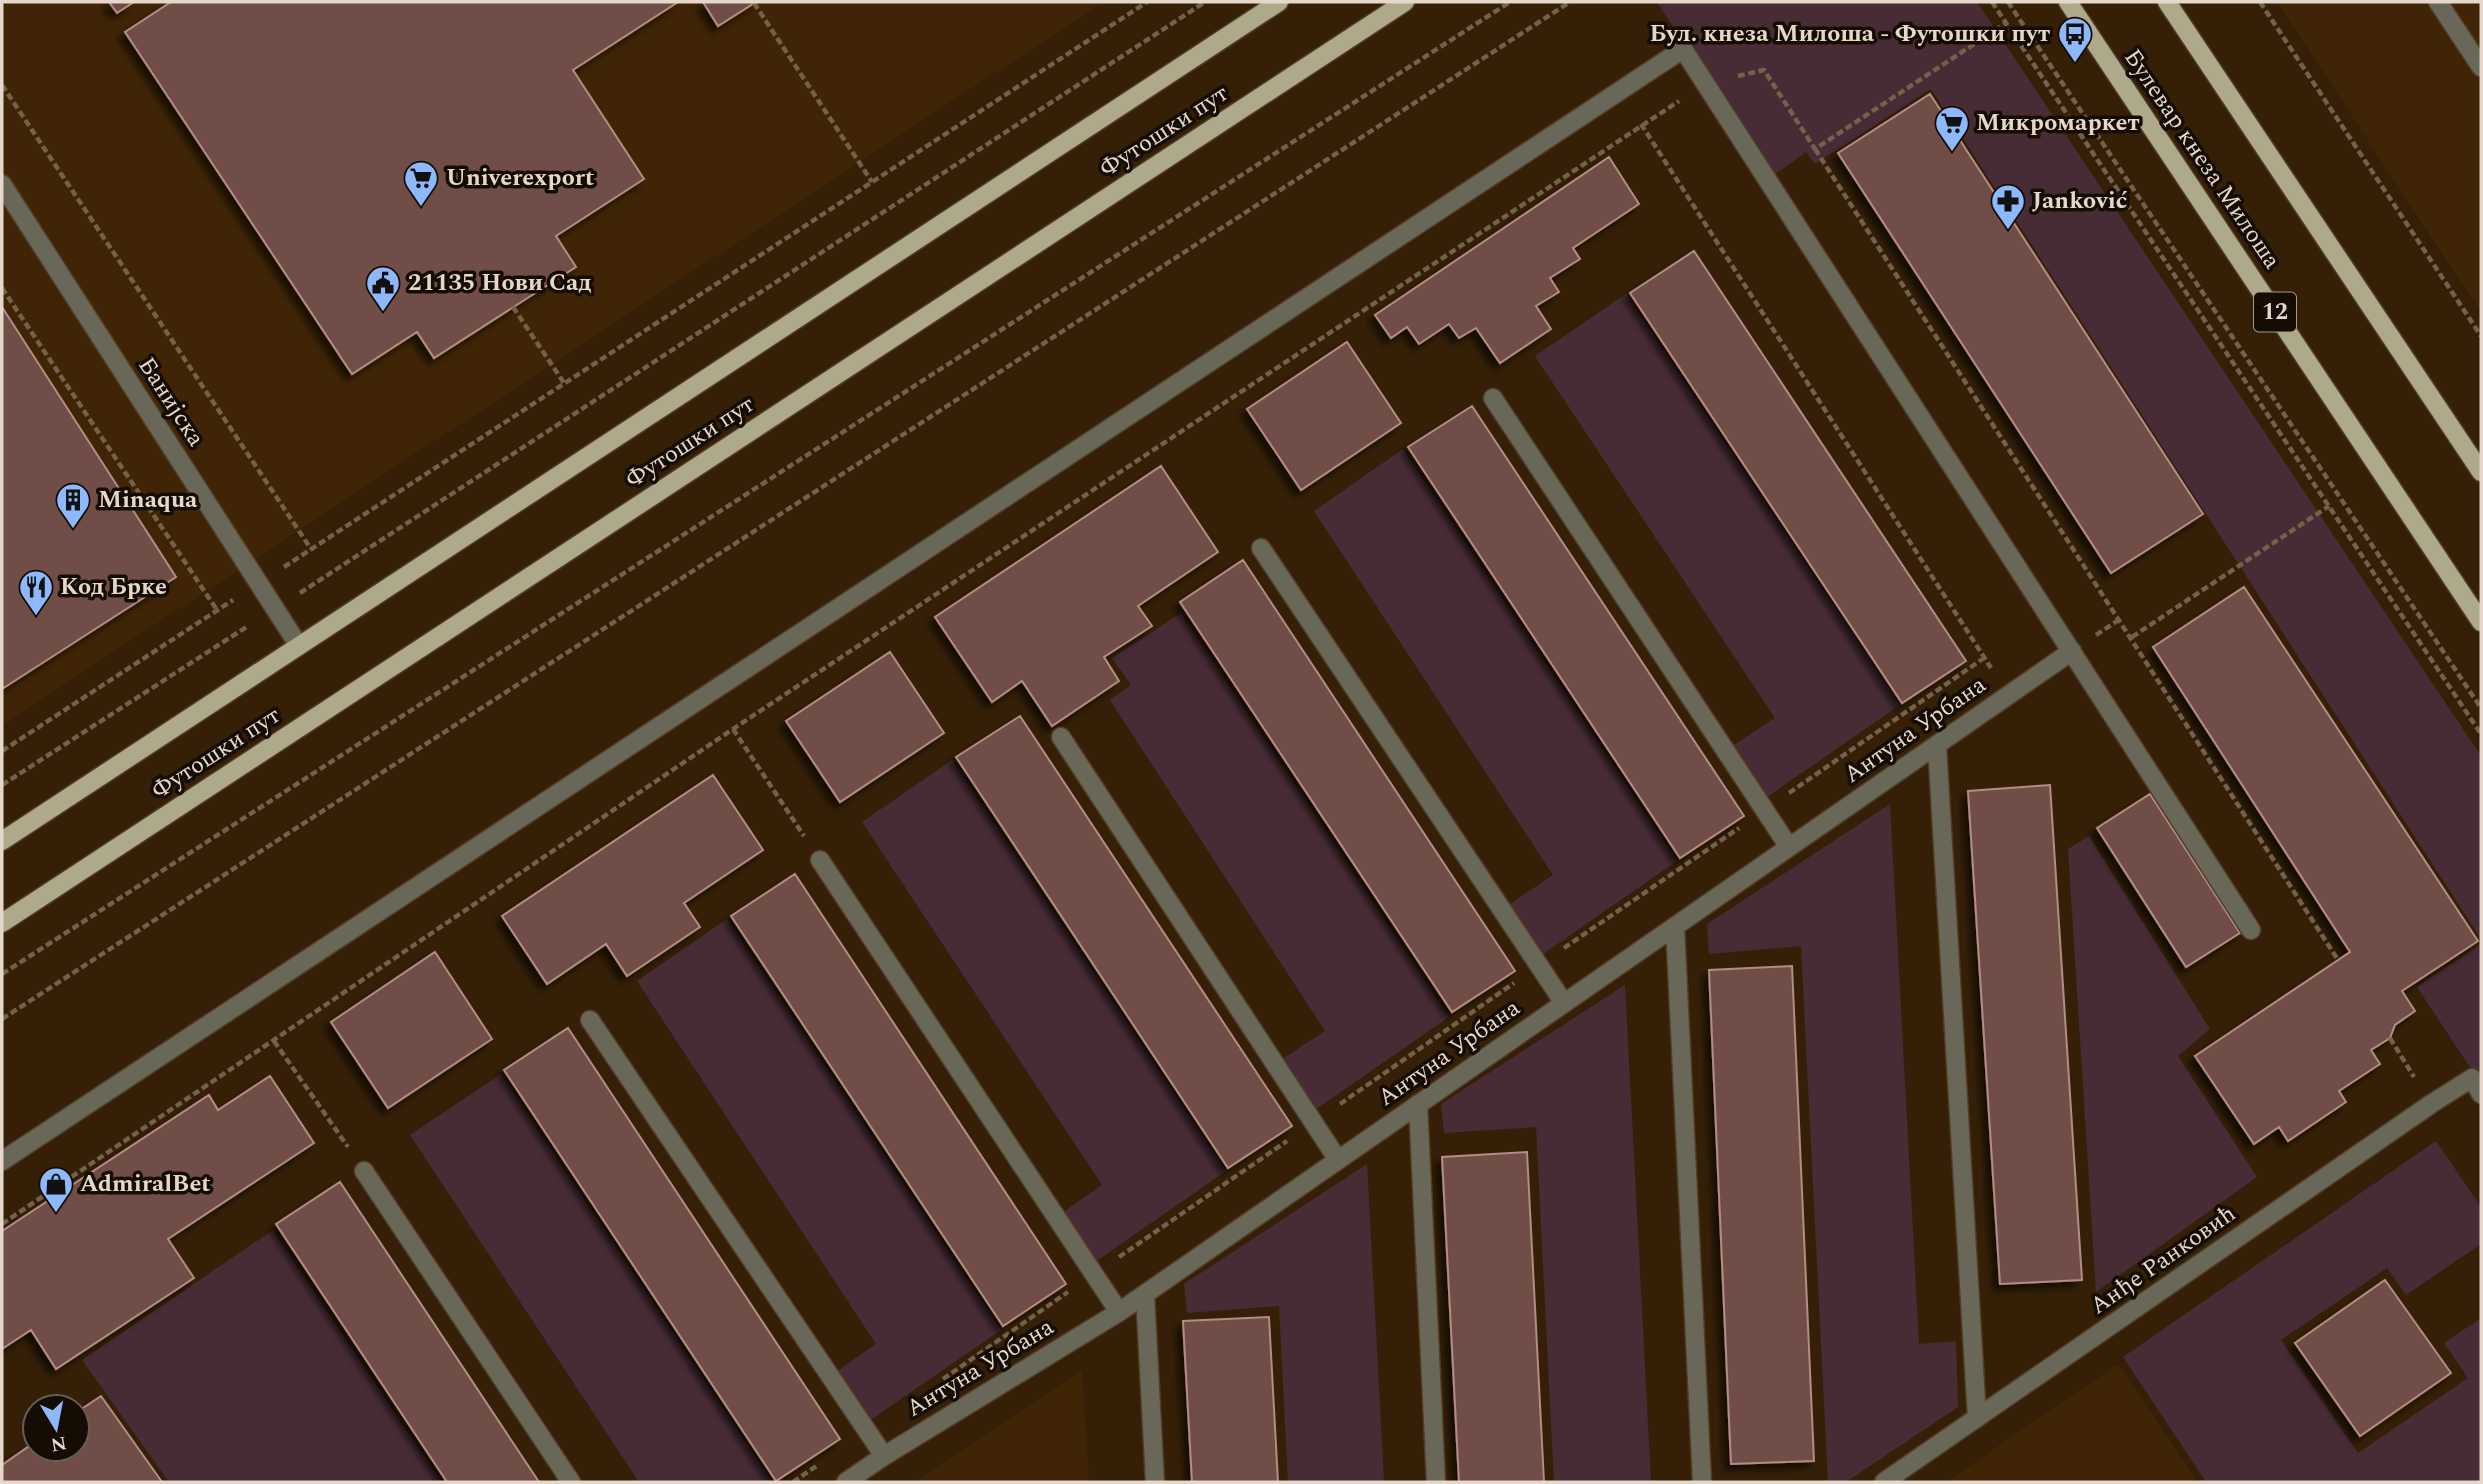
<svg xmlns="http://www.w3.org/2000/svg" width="2483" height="1484" viewBox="0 0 2483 1484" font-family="Spectral,serif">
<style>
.built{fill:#3f2505}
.green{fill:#482c35}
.building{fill:#704e47;stroke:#b38c83;stroke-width:2;filter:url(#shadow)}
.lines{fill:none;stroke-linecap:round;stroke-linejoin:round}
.minor-casing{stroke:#513d26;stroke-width:21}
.major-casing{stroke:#513d26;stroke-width:21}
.path{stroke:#73614c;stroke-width:4.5;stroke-dasharray:7 3.5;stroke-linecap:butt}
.minor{stroke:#696758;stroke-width:18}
.major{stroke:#aea98b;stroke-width:18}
.labels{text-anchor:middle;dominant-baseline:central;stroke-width:7;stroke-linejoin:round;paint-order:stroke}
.shield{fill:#150c04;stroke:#a79a8e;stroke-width:2}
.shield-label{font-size:23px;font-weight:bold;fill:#e5d7c9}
.poi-label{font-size:24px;font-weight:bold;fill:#e5d7c9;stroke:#150c04;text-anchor:start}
.street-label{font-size:24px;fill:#e5d7c9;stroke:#150c04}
</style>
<defs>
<filter id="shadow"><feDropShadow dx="-6" dy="6" stdDeviation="3.5" flood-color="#0009"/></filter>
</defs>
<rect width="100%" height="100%" fill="#352007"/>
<path class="built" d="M2,2H1103L2,725Z
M2277,2H2481V312Z
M2118,1364L2197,1482H1946Z
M1082,1371L1089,1482H916Z"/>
<path class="green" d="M1657,2H1977L2481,756V939L1931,89L1815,164L1806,152L1771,177Z
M1626,294L1900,705L1764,799L1731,747L1775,718L1535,356Z
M1403,449L1677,861L1543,954L1510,904L1553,875L1314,511Z
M1181,613L1449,1017L1315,1110L1281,1060L1325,1031L1110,700L1131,685L1112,658Z
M952,760L1226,1171L1095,1262L1062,1213L1102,1185L862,822Z
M1890,804L1919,1344L1956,1341L1958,1407L1846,1482H1828L1801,946L1709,954L1707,924Z
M2089,836L2210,1029L2178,1056L2257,1177L2096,1292L2068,849Z
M727,919L1001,1330L869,1421L836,1372L876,1344L637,981Z
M2481,944V1084L2417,987Z
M1625,985L1651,1482H1554L1536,1127L1444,1133L1441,1104Z
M501,1074L772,1482H639L410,1135Z
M2436,1141L2481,1207V1244L2406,1295L2387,1268L2281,1340L2358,1453L2468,1378L2444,1343L2481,1318V1482H2206L2123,1357Z
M1367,1164L1384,1482H1288L1279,1306L1187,1313L1184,1284Z
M273,1230L441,1482H169L82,1360Z"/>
<path class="building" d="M109,2H134L117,13Z
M171,2H678L573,70L644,179L556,236L576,267L434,358L417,332L352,374L125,32Z
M703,2H756L718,26Z
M1930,94L2203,514L2111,573L1838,153Z
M1609,157L1639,204L1573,248L1580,259L1550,278L1559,292L1536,306L1551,329L1500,363L1476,328L1459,338L1449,324L1419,344L1407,327L1391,338L1375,315Z
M1694,251L1966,661L1902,703L1630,293Z
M2,307L176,577L2,689Z
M1347,342L1401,423L1301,490L1247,409Z
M1472,406L1744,816L1680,858L1408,447Z
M1161,466L1218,552L1138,606L1152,626L1104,657L1119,681L1052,726L1022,681L992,702L935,617Z
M1243,560L1515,971L1452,1012L1180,602Z
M2244,587L2478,941L2402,991L2415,1011L2395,1025L2390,1038L2371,1050L2380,1064L2339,1091L2346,1102L2288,1141L2279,1127L2254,1144L2195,1056L2350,952L2153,647Z
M890,652L944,733L840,802L786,721Z
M1020,716L1292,1126L1228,1168L956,757Z
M713,775L763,850L684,903L700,927L627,976L606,944L547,984L502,916Z
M2050,785L2082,1280L2000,1284L1968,791Z
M2150,794L2240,933L2186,967L2097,828Z
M795,874L1066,1284L1003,1326L731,916Z
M435,952L492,1039L388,1108L331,1022Z
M1792,966L1814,1461L1731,1464L1709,970Z
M568,1028L840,1439L776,1481L504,1070Z
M270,1076L314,1143L168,1239L194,1278L56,1369L31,1330L2,1349V1231L209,1095L218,1110Z
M1527,1152L1544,1482H1459L1442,1157Z
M340,1182L539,1482H447L276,1224Z
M2385,1280L2451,1373L2360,1436L2295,1343Z
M1269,1317L1278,1482H1192L1183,1321Z
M101,1396L162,1482H2V1465L35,1442V1449H77V1412Z"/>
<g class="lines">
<g class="minor-casing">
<path id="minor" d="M2438,2L2481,67
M2,184L299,646
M1493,398L1789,847
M1261,548L1564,1003
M1061,737L1338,1160
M1937,745L1977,1418
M820,860L1119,1312
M1675,926L1702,1482
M590,1020L884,1456
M1418,1104L1436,1482
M2,1161L1683,49L2251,930
M364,1171L571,1482
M1145,1294L1155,1482
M846,1482L884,1456L1119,1312L2072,651
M1884,1482L2431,1104L2472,1078L2481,1094"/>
</g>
<g class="major-casing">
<path id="major" d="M2068,2L2481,622
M2167,2L2481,472
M2,841L1279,2
M2,923L1405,2"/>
</g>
<path class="path" d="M1992,2L2481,734
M2008,2L2481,708
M2260,2L2481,336
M754,3L872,182
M1738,76L1764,70L1815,149L2006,23
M2,85L311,549
M1641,124L1991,668
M1815,149L2338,960
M2,288L217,610
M513,307L564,383
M284,567L1147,2
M300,593L1205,2
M2096,635L2120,619
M2132,637L2329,506
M733,729L804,836
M2,751L233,600
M2,785L248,626
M1789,793L1984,658
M1564,948L1739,828
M2,974L1510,2
M2,1019L1570,2
M2390,1038L2414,1077
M274,1041L348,1147
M1340,1104L1514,983
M2,1224L733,729L1679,101
M1119,1257L1287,1141
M943,1379L1068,1292
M793,1482L818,1465"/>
<use href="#minor" class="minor"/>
<use href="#major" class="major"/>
</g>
<defs>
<g id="bus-pin" transform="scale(1.75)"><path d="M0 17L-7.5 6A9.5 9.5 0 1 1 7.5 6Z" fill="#8db9fc" stroke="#150c04"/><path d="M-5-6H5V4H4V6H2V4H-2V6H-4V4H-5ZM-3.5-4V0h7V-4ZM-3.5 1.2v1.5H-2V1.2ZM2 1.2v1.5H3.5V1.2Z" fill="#111"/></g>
<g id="supermarket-pin" transform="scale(1.75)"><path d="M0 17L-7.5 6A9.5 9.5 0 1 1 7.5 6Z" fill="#8db9fc" stroke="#150c04"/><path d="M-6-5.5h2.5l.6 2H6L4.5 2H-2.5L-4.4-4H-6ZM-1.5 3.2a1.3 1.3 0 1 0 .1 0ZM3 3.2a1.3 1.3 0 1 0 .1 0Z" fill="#111"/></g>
<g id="pharmacy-pin" transform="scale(1.75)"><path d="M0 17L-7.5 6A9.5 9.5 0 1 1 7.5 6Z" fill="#8db9fc" stroke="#150c04"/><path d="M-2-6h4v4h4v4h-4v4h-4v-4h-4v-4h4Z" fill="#111"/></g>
<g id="civic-pin" transform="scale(1.75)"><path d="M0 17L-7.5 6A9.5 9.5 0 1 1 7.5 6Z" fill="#8db9fc" stroke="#150c04"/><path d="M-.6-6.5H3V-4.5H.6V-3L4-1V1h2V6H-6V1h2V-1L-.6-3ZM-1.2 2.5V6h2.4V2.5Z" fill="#111"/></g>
<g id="building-pin" transform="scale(1.75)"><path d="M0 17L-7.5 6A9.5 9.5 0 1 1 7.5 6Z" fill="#8db9fc" stroke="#150c04"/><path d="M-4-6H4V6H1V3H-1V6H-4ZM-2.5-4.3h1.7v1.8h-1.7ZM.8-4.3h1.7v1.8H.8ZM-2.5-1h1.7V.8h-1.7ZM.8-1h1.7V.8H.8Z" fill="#111"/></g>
<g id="restaurant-pin" transform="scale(1.75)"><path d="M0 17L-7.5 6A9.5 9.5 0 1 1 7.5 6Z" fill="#8db9fc" stroke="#150c04"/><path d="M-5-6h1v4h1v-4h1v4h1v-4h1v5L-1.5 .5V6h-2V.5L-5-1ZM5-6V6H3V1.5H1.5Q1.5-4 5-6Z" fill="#111"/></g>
<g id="shop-pin" transform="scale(1.75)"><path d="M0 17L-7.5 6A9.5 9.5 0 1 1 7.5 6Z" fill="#8db9fc" stroke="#150c04"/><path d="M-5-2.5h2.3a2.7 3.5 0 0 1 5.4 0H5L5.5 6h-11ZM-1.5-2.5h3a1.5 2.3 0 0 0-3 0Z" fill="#111"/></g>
</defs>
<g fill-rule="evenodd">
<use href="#bus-pin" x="2075" y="34"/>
<use href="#supermarket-pin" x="1952" y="123"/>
<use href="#supermarket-pin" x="421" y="178"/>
<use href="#pharmacy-pin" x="2008" y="201"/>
<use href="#civic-pin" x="383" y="283"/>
<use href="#building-pin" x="73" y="500"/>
<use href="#restaurant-pin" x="36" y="587"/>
<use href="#shop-pin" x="56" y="1184"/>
</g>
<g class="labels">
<rect class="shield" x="2254" y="292.5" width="42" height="39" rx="5"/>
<g class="shield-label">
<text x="2275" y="312">12</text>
</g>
<g class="poi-label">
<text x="2050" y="34" text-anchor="end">Бул. кнеза Милоша - Футошки пут</text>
<text x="1976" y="123">Микромаркет</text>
<text x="446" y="178">Univerexport</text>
<text x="2032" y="201">Janković</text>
<text x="408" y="283">21135 Нови Сад</text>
<text x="98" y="500">Minaqua</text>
<text x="60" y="587">Код Брке</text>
<text x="80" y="1184">AdmiralBet</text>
</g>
<g class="street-label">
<text transform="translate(1164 131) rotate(-33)">Футошки пут</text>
<text transform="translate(2202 159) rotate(56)">Булевар кнеза Милоша</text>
<text transform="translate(171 402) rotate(57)">Банијска</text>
<text transform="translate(690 442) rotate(-33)">Футошки пут</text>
<text transform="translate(1915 730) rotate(-35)">Антуна Урбана</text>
<text transform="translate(216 753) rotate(-33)">Футошки пут</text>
<text transform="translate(1449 1053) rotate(-35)">Антуна Урбана</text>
<text transform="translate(2163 1260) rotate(-35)">Анђе Ранковић</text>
<text transform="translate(980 1368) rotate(-31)">Антуна Урбана</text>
</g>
</g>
<rect width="2483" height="1484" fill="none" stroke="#e5d7c9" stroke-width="7"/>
<g transform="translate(56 1428) rotate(170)"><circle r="33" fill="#150c04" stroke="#685d53" stroke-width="2"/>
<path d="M0-5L12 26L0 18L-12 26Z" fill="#8db9fc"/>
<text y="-10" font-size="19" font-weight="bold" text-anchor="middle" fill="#e5d7c9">N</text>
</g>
</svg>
